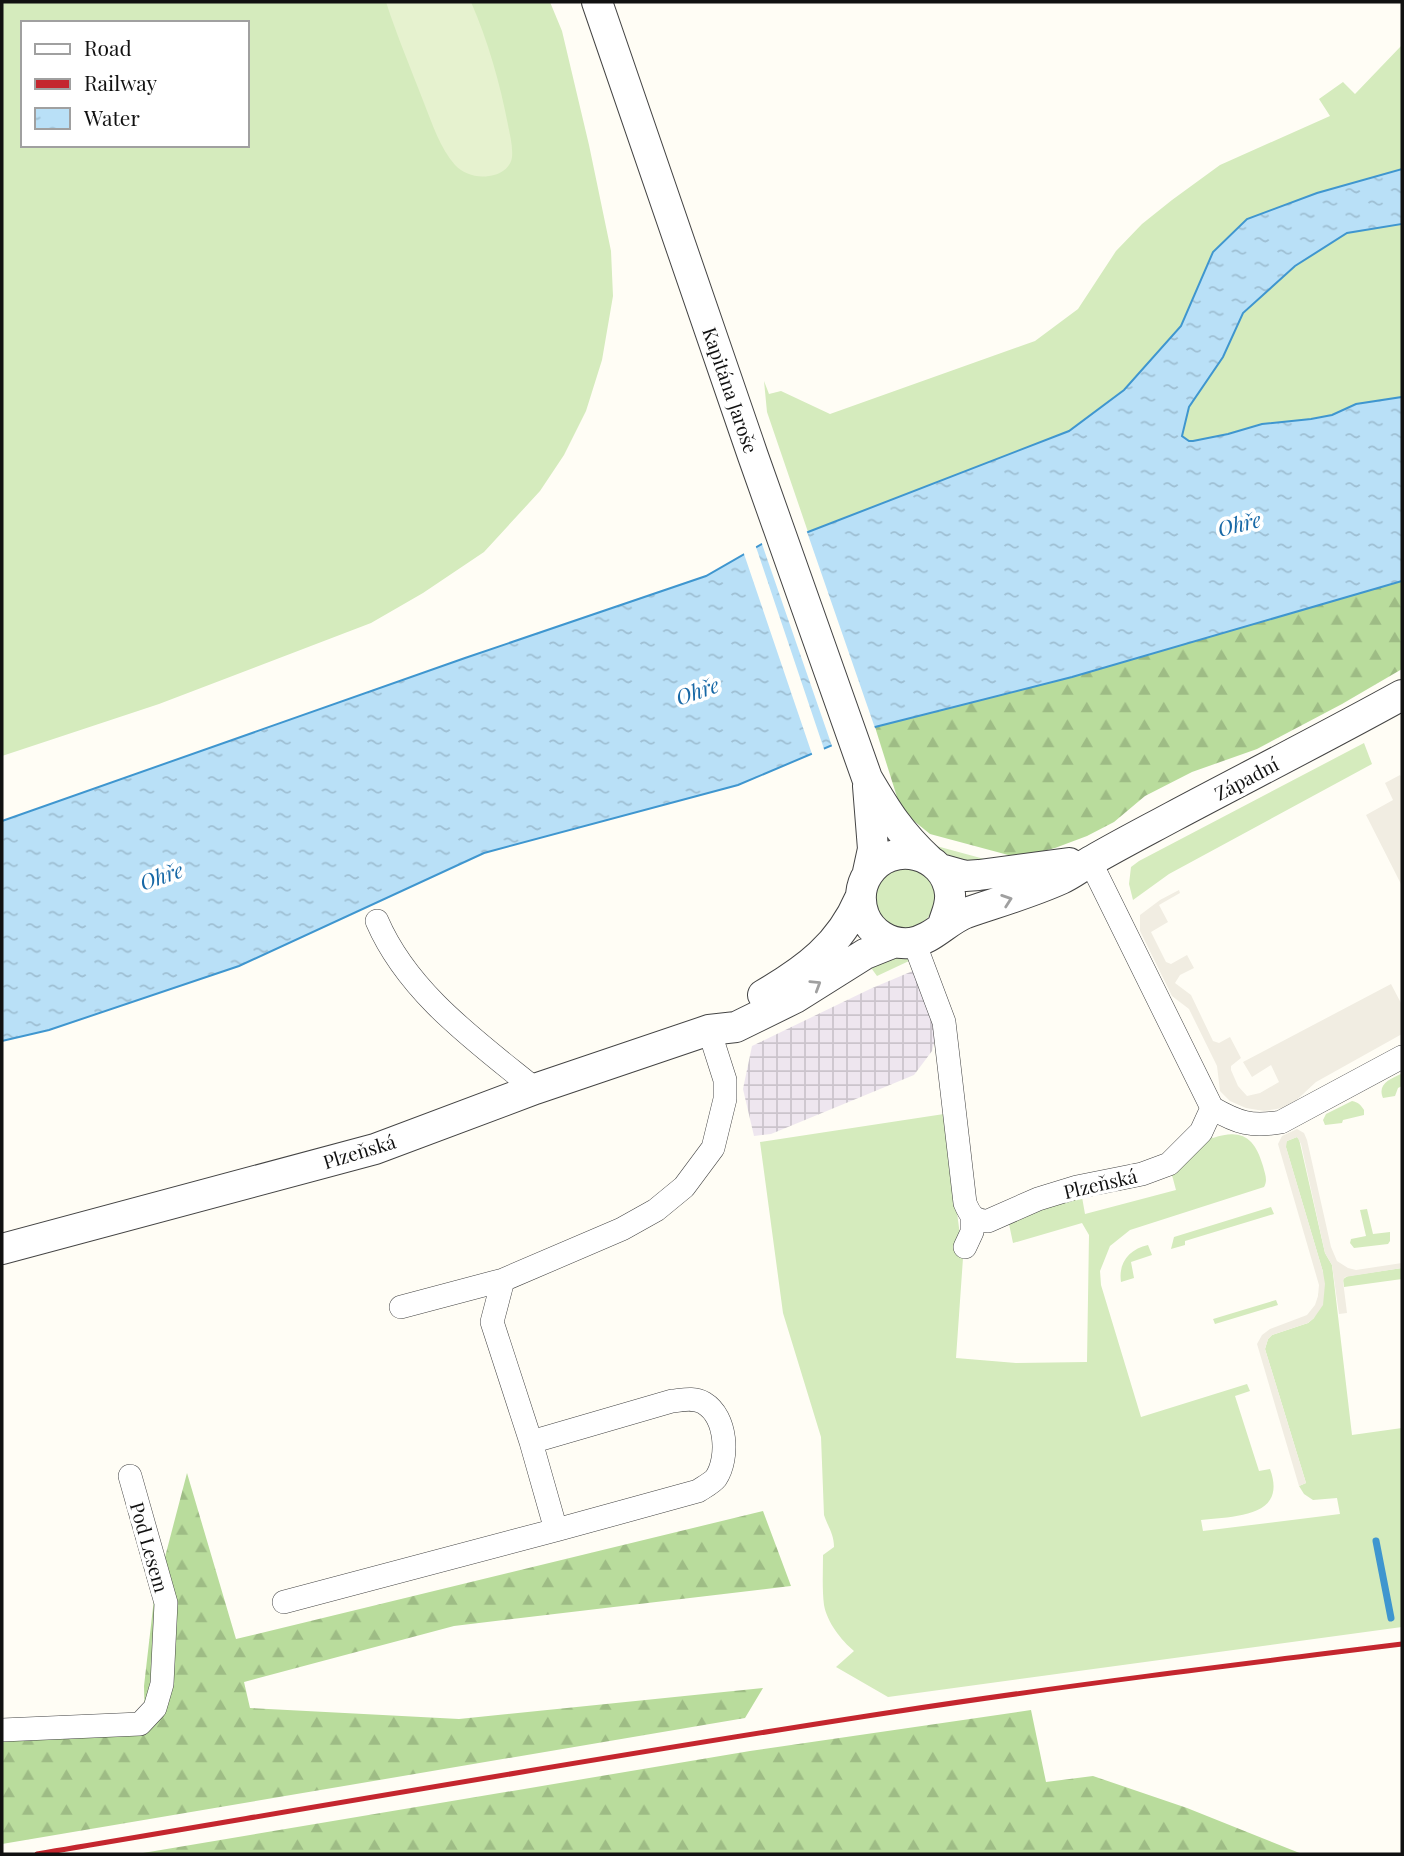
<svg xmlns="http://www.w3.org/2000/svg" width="1404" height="1856" viewBox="0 0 1404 1856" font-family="'Playfair Display',serif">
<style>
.industrial{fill:url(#industrial-grid)}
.grass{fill:#d5ebbd;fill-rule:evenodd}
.forest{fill:url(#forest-firs)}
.pitch{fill:#e6f2cf}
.plaza{fill:#f1ede2}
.water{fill:url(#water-ripples);stroke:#3f96cf;stroke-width:2}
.pier{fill:#fffdf5}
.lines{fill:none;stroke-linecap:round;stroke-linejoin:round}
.stream{stroke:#3f96cf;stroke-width:7}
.minor-casing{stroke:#444;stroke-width:24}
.tertiary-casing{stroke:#444;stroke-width:32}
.minor{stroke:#fff;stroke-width:23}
.tertiary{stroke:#fff;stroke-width:30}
.rail{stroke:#c4262e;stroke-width:5}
.oneway{stroke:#a0a0a0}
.labels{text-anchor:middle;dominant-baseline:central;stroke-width:7;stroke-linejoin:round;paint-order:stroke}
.street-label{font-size:19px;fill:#111;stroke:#fff}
.water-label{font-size:21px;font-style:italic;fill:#1768a6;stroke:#fff}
</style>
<defs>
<pattern id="industrial-grid" width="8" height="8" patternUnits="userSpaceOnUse" patternTransform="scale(1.75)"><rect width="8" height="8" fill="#eee6ef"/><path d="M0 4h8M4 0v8" fill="none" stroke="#cbc4cc"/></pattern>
<pattern id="forest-firs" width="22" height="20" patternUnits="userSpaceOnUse" patternTransform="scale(1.75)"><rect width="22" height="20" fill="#b9dc9c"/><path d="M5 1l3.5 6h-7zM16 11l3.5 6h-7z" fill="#9ebc85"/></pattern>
<pattern id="water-ripples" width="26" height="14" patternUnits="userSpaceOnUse" patternTransform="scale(1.75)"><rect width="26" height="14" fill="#b9e0f7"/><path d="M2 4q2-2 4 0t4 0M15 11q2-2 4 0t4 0" fill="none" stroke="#9ebfd3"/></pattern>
</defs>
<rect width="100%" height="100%" fill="#fffdf5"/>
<path class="industrial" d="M915,970L939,1024L932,1051L914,1075L771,1134L754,1136L743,1089L752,1046L870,989Z"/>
<path class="grass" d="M2,2H550L562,31L589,145L611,251L613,296L602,360L586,411L564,455L540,491L484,552L423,593L371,623L159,704L2,756ZM23,23H247V145H23Z
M1402,45V169L1317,193L1213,252L1181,326L1124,390L1069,431L808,532L767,412L764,381L769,394L781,391L830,414L1035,341L1078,309L1116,251L1142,224L1172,200L1220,165L1330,116L1319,99L1343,82L1355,94Z
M1402,224V397L1356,404L1332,415L1311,419L1245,430L1193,441H1189L1182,436L1189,407L1223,357L1243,313L1295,266L1347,233Z
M1364,743L1372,764L1169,874L1133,900L1129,884L1131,867L1139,861Z
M929,844L988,860L998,869L949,857Z
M875 898a30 30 0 1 1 60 0a30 30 0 1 1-60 0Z
M909,956V961L877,976L866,961L874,957Z
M1401,1074L1402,1086L1398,1088L1395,1096L1383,1098C1377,1084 1390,1079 1401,1074Z
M1352,1101C1358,1102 1361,1105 1364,1110V1115L1343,1120L1342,1123L1325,1125L1323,1120L1326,1114Z
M944,1114L963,1258L956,1358L1016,1363L1087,1362L1089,1235L1082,1223L1013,1243L1009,1224L1014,1217L1082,1197L1085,1214L1176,1190L1169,1164L1201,1132L1213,1138C1242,1128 1255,1138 1263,1166C1265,1174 1268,1180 1264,1187L1130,1230L1110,1246L1100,1271L1101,1285L1141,1417L1247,1384L1250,1391L1235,1396L1259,1471L1270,1469C1288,1518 1234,1516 1201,1520L1203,1531L1340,1514L1337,1498L1313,1500L1304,1494L1299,1486L1306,1483L1265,1349L1268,1339L1272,1335L1308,1323L1314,1318L1323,1272L1285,1144L1287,1141L1297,1137L1299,1139L1325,1253L1332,1265L1352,1435L1402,1428V1627L888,1697L836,1667L854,1651C841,1640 827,1622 824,1605C822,1589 823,1571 823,1555L834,1547C834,1534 828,1527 824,1515L821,1437L783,1313L760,1142Z
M1271,1207L1274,1214L1185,1241V1245L1171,1249L1174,1237Z
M1367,1209L1373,1234L1390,1232V1241L1388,1244L1354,1248L1350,1243L1351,1239L1366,1236L1360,1210Z
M1148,1245L1152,1255L1131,1262L1134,1278L1121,1282C1118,1262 1130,1249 1148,1245Z
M1402,1268V1279L1344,1287L1343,1279L1348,1276Z
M1276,1300L1278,1305L1215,1324L1213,1319Z"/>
<path class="forest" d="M1402,581V669L1342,704L1257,749L1192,772L1145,796L1114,822L1087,836L1055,848L1024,856H1012L930,834L914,821L905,811L897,797L875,727L1072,677Z
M187,1473L236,1639L763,1511L791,1586L454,1626L244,1682L250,1708L459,1719L763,1688L745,1718L2,1844V1737L145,1734L144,1686L154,1599Z
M1031,1710L1046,1782L1093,1776L1187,1808L1302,1854H137L750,1751Z"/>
<path class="pitch" d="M386,2H471C488,41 500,83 508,125C510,135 513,147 512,157C511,168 499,175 489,176C476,178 464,174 455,165C440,148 432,123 424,103C411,69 397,36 386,2Z"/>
<path class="plaza" d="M1400,775L1402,778V886L1366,815L1393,800L1385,783Z
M1179,890L1180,893L1159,905L1168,922L1151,932L1166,962L1171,964L1187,955L1194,968L1180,975L1175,983L1191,995L1213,1041L1219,1043L1230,1037L1241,1058L1231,1066V1070L1238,1086L1247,1096L1260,1093L1279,1082L1271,1065L1252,1077L1243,1062L1391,984L1402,1005V1034L1316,1082L1289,1107L1264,1111L1246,1108L1230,1101L1220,1091L1217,1066L1189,1009L1172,996L1140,931V915L1160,900Z
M1297,1129L1304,1133L1307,1140L1331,1247L1337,1261L1348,1268L1356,1270L1402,1263V1268L1345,1277L1343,1281L1347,1313L1339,1314L1332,1265L1325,1253L1301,1144L1297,1137L1287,1141L1286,1147L1323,1272L1325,1284L1323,1305L1314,1318L1308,1323L1272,1335L1268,1339L1265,1349L1306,1483L1299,1486L1257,1344L1262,1335L1270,1329L1307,1315L1315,1305L1318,1296L1319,1285L1278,1144L1282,1136Z"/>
<path class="water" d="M1402,169V224L1347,233L1295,266L1243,313L1223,357L1189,407L1182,436L1189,441H1193L1228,434L1262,424L1311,419L1332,415L1356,404L1402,397V581L1072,677L875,727L738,785L484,853L239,966L49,1030L2,1041V821L465,658L706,576L762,544L808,532L1069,431L1124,390L1181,326L1213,252L1247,219L1317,193Z"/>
<path class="pier" d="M806,529L876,731L833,749L761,541Z
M755,544L825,752L813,757L743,551Z"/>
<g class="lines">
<path class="stream" d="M1376,1541L1391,1618"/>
<g class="minor-casing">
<path id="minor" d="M1090,861L1212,1108
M377,921C408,993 476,1041 535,1089
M914,942L944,1022L965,1203C970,1215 974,1221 988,1221L1038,1199L1077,1187L1142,1174L1169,1164L1201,1132L1212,1108
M1212,1108C1238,1123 1251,1127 1281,1122L1402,1057
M965,1247L972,1232V1217
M401,1307L503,1280
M531,1442L672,1401C683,1400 694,1397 704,1403C727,1417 729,1458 716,1478C712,1483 704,1487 698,1491L556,1530
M284,1602L556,1530L531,1442L492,1322L503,1280L622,1229L656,1210L684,1187L713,1148L725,1099V1080L709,1030
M2,1730L140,1724L155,1708L162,1684L166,1603L130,1476"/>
</g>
<g class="tertiary-casing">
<path id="tertiary" d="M597,2L753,456L867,778C887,812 900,833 929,860
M868,786L873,849L868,872
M940,869L965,876L979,875L1069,863
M943,925C946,914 951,906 950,894C946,852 891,839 868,874C860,886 859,901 864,915C871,933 890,945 910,943C932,940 946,921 966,913C998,902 1030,893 1061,879C1072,874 1082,866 1093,860C1119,845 1146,831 1172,817C1249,776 1326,737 1402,695
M763,995C806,970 840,945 860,898
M2,1249L375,1149L535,1089L709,1030L736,1027L795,998L865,954L895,942"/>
</g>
<use href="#minor" class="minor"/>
<use href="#tertiary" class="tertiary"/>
<path class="rail" d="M37,1854C322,1806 607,1756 893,1712C1062,1686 1232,1665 1402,1644"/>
</g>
<defs><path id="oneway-chevron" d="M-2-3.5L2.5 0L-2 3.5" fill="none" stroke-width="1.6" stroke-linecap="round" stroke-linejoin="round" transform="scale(1.75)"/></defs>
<g class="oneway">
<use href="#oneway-chevron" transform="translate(1007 900) rotate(-19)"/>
<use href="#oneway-chevron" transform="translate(816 985) rotate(-32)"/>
</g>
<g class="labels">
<g class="street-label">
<text transform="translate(731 390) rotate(71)">Kapitána Jaroše</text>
<text transform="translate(1246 778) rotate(-28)">Západní</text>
<text transform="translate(359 1151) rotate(-17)">Plzeňská</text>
<text transform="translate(1100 1183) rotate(-13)">Plzeňská</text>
<text transform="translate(150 1547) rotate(74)">Pod Lesem</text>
</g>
<g class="water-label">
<text transform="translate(1239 523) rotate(-14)">Ohře</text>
<text transform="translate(697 690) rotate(-19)">Ohře</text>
<text transform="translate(161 875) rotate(-19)">Ohře</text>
</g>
</g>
<rect width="1404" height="1856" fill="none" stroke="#111111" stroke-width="7"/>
<rect x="21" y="21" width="228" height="126" fill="#ffffff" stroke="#a0a0a0" stroke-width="2"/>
<rect x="35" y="44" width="35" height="10" fill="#ffffff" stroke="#a0a0a0" stroke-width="2"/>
<text x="84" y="56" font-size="21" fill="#111111">Road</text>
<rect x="35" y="79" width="35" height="10" fill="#c4262e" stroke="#a0a0a0" stroke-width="2"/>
<text x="84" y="91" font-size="21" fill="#111111">Railway</text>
<rect x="35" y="108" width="35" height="21" fill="url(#water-ripples)" stroke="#a0a0a0" stroke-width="2"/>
<text x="84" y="126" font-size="21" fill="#111111">Water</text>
</svg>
